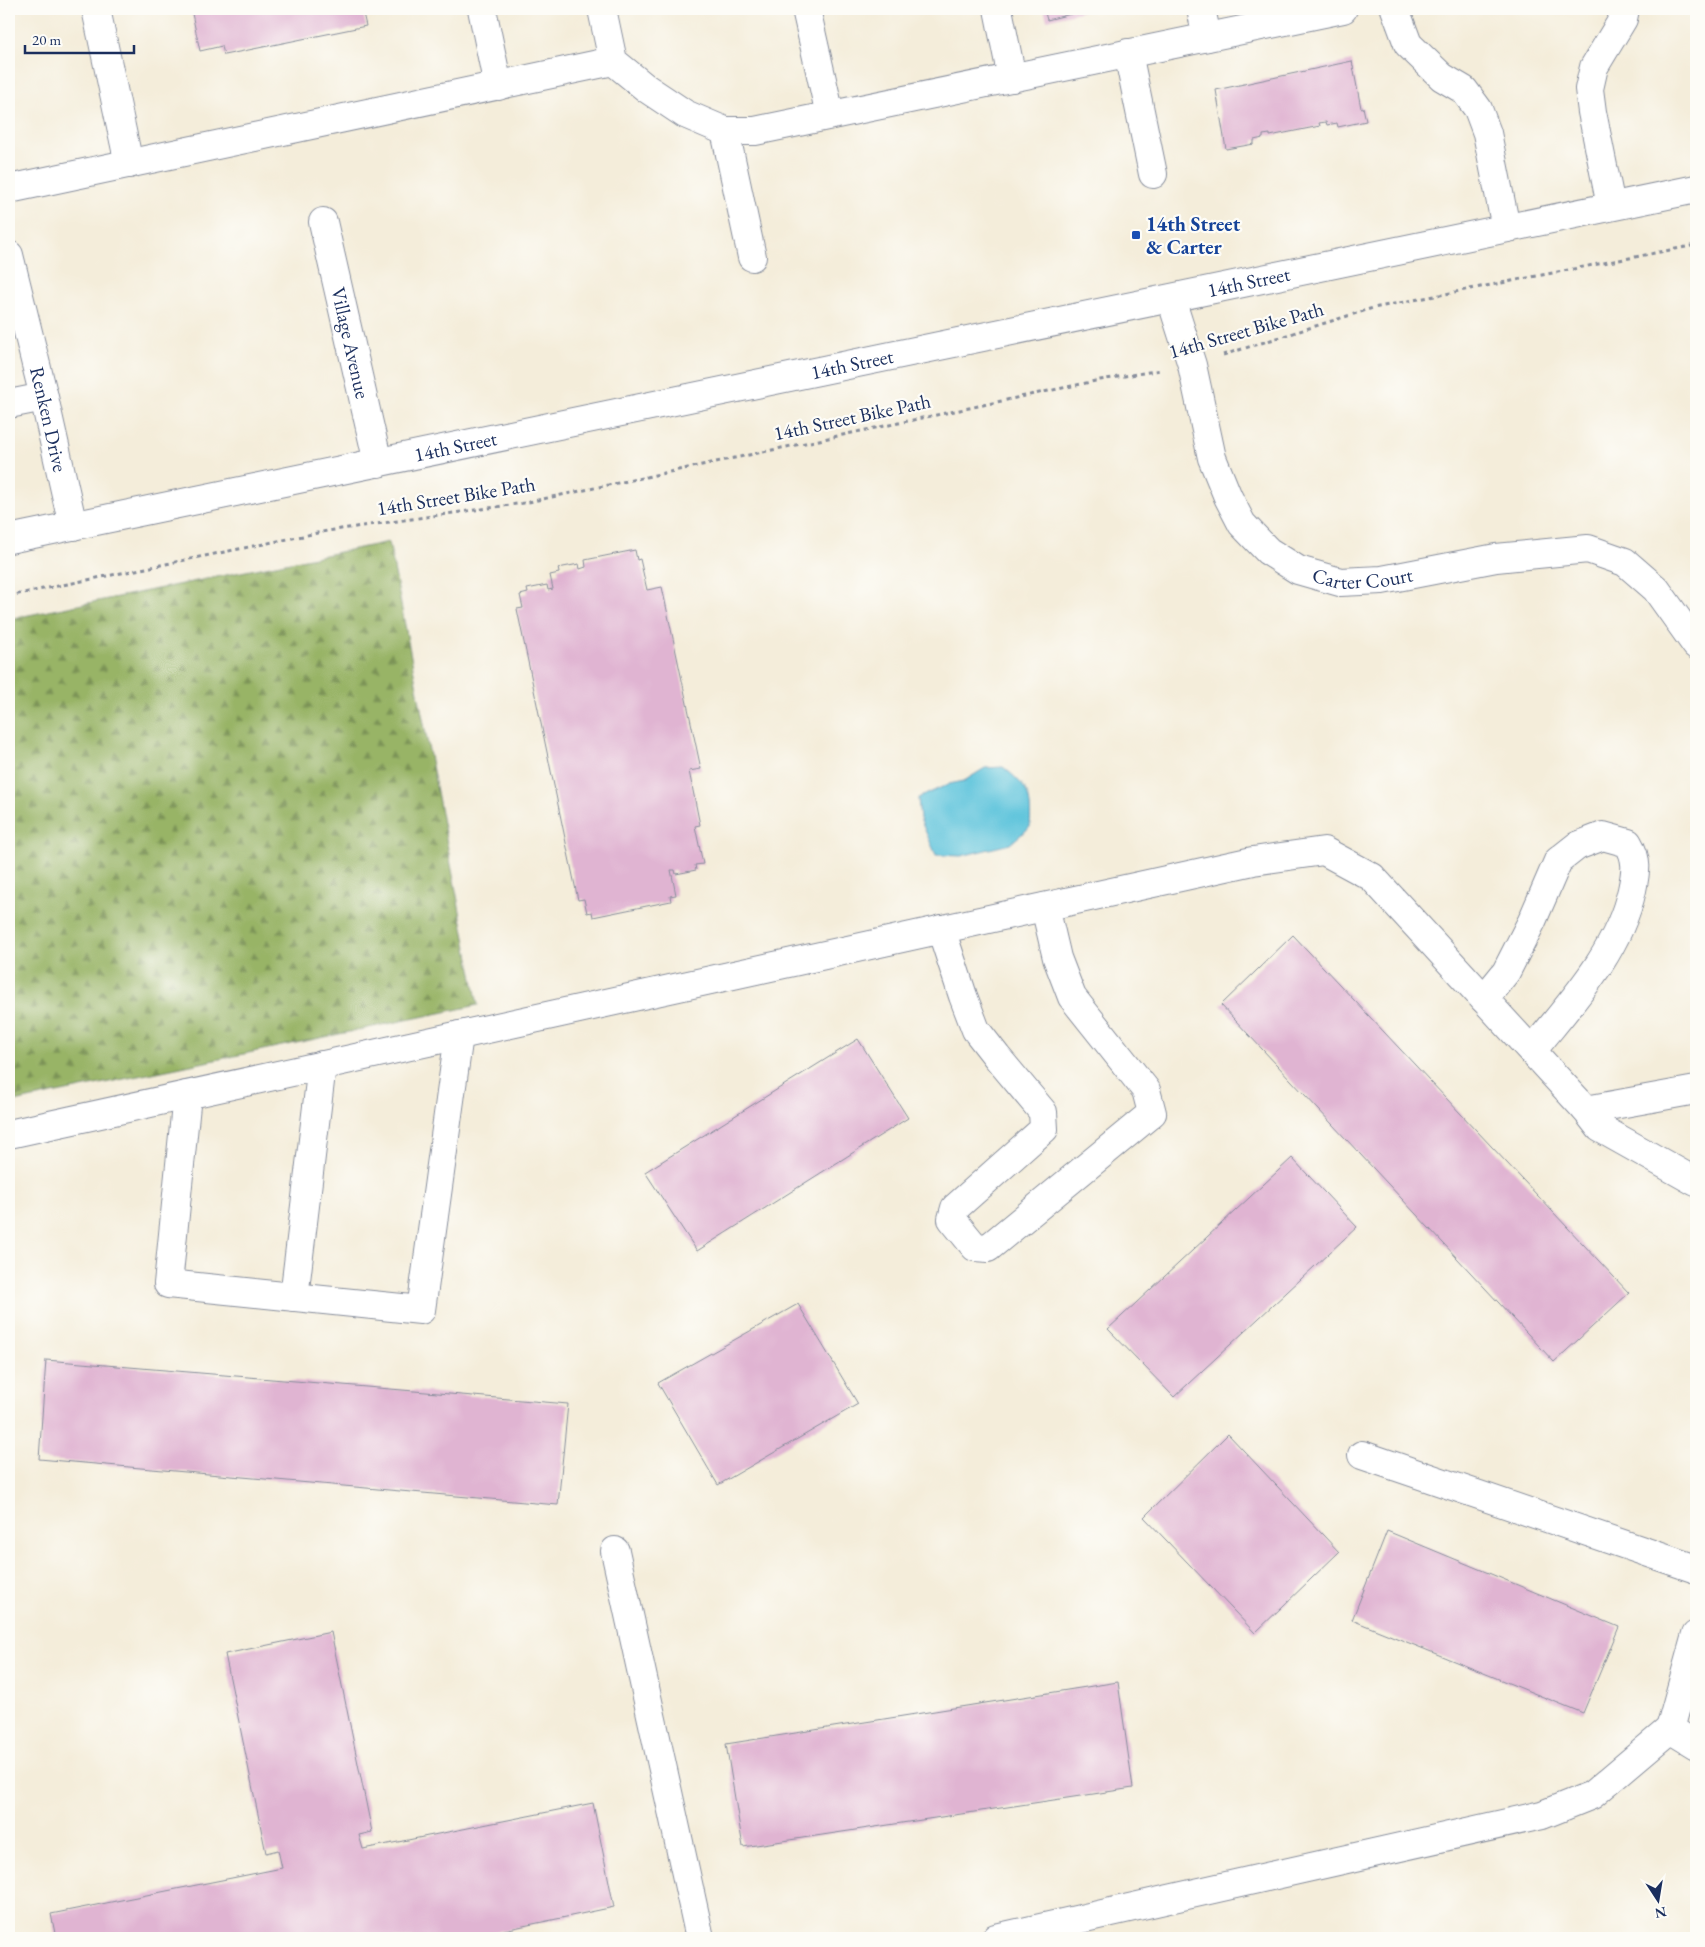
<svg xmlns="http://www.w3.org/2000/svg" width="1705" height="1947" viewBox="0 0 1705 1947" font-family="'EB Garamond',serif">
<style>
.forest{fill:url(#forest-firs);stroke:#5a7262}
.water{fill:#5ec4dc;stroke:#3c7a9d}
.building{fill:#e0b4d2}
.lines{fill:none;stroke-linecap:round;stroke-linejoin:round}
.minor-casing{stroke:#888e9c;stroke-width:30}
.path{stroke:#888e9c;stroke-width:3;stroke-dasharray:4 4;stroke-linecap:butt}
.minor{stroke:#fff;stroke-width:28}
.transit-dot{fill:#1a4fb4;stroke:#fdfcf7;stroke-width:2}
.labels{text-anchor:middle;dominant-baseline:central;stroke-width:4.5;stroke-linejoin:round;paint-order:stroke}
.transit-label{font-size:20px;font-weight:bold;fill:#164399;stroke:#fdfcf7;text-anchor:start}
.street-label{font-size:20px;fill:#1b2f5e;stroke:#fdfcf7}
</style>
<defs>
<pattern id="forest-firs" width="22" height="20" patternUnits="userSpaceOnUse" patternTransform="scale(1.25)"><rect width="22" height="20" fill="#98b466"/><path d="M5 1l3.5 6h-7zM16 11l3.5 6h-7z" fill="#7b9357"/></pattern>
</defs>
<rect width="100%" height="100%" fill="#fdfcf7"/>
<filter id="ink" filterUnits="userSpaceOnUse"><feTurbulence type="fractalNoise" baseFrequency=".02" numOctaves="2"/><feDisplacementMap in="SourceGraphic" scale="10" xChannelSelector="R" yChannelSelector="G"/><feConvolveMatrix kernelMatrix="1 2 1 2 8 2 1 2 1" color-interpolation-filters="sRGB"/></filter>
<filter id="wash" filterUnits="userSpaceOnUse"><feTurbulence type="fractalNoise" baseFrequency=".0096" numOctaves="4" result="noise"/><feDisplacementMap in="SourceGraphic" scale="20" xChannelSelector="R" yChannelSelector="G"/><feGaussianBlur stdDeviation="1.12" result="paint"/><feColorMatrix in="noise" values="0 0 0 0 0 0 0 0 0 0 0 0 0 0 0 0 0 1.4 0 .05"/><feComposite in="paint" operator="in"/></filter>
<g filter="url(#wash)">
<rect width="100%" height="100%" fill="#f4edda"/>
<path class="forest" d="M389,542L478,1005L9,1103V619Z"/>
<path class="water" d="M1003,767C1028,787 1032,794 1030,827L1010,844L961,856L936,855L920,819L918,798L949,784L964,781L985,768Z"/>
<g id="blocks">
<path class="building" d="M191,9H362L366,26L224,55L222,46L200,51Z
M1044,9H1091L1047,20Z
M1352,61L1361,108L1363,107L1366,121L1338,127L1337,123L1327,125L1326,122L1319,123L1320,126L1270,136V134L1263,135V138L1254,140V144L1226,149L1216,90Z
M635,550L637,560L640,559L647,590L662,587L701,769L689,771L700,825L695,826L703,864L695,865L696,870L676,874L675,870H671L676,895L670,896L671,901L593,917L592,912L587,913L584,899L578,900L517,609L523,608L520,595L528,593L527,589L547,585L548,590L553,589L550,575L559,573L558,568L579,564L580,569L586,567L585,560Z
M1293,935L1629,1293L1554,1362L1221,1005Z
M858,1039L908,1118L697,1251L645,1172Z
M1292,1158L1357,1227L1174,1397L1108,1329Z
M798,1304L858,1404L718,1485L658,1383Z
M46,1360L568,1404L558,1505L39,1459Z
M1228,1434L1339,1552L1255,1633L1144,1517Z
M1387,1531L1619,1627L1583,1713L1352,1620Z
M331,1632L372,1832L359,1835L363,1849L593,1803L614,1907L466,1938H56L51,1914L282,1868L278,1850L266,1853L225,1654Z
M1118,1682L1133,1788L743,1847L726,1744Z"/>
</g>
</g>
<g filter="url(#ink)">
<use href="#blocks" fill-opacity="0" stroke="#888e9c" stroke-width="1"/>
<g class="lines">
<g class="minor-casing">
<g id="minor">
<path d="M96,9L129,164"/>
<path d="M482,9L498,86"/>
<path d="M602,9L613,61L646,88L685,114L725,131H755L1343,9"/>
<path d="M806,9L830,115"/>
<path d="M998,9L1012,78"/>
<path d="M1201,9L1207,37"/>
<path d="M1395,9L1408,44L1442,77L1464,90L1478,109L1487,133L1506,228"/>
<path d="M1128,53L1153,174"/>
<path d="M725,131L752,257"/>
<path d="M9,189L613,61"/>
<path d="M1611,206L1592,112L1589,89L1594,67L1623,19L1625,9"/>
<path id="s1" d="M323,222L378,463"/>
<path id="s2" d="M9,255L44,397L73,526"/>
<path id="s3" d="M1171,299L1192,365L1212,458L1228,497L1242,524L1268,551L1298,570L1340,582L1382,580L1496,558L1588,549L1625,562L1656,589L1696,645"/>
<path d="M9,404L44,397"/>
<path id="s4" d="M9,539L1696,189"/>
<path d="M941,929L963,996L976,1030L997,1057L1043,1112L1044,1129L955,1208L952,1219L975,1247L988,1248L1152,1113L1146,1090L1072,997L1057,958L1045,907"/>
<path d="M1484,999L1506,972L1532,921L1558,861L1577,846L1603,836L1628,843C1638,860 1636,871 1632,890C1618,953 1571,1002 1532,1051"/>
<path d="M187,1095L168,1284L421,1310L459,1035"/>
<path d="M1586,1110L1696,1090"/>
<path d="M9,1134L1253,861L1324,851L1372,877L1586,1110L1600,1128L1696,1182"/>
<path d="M294,1297L322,1065"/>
<path d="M1362,1455L1696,1569"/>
<path d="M615,1551L700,1938"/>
<path d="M1670,1729L1696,1635"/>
<path d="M996,1938L1542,1815L1592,1795L1670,1729L1696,1745"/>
</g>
</g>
<path class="path" d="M1223,355L1373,308L1696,245
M9,596L327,531L524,503L1100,380L1161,370"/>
<use href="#minor" class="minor"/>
</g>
</g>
<rect class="transit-dot" x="1131" y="230" width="10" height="10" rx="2.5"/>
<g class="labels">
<g class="transit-label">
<text x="1146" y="224">14th Street<tspan x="1146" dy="23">&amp; Carter</tspan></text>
</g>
<g class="street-label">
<text stroke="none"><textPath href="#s4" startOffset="1266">14th Street</textPath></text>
<text transform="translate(1246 330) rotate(-16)">14th Street Bike Path</text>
<text stroke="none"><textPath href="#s1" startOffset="124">Village Avenue</textPath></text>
<text stroke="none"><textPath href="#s4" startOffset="861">14th Street</textPath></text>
<text transform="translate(852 417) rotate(-12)">14th Street Bike Path</text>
<text stroke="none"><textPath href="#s2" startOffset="169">Renken Drive</textPath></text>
<text stroke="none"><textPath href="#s4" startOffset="456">14th Street</textPath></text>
<text transform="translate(456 496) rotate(-9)">14th Street Bike Path</text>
<text stroke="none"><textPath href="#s3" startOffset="376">Carter Court</textPath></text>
</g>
</g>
<rect width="1705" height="1947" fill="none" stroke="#fdfcf7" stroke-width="30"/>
<g transform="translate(1658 1900) rotate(168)" stroke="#fdfcf7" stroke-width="4" paint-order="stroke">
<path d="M0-4L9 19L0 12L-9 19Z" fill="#1b2f5e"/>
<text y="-8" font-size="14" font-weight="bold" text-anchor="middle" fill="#1b2f5e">N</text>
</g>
<path d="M25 45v8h109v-8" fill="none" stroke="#1b2f5e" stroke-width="2.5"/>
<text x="32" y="45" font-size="15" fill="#1b2f5e" stroke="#fdfcf7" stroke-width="4" paint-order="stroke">20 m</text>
</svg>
